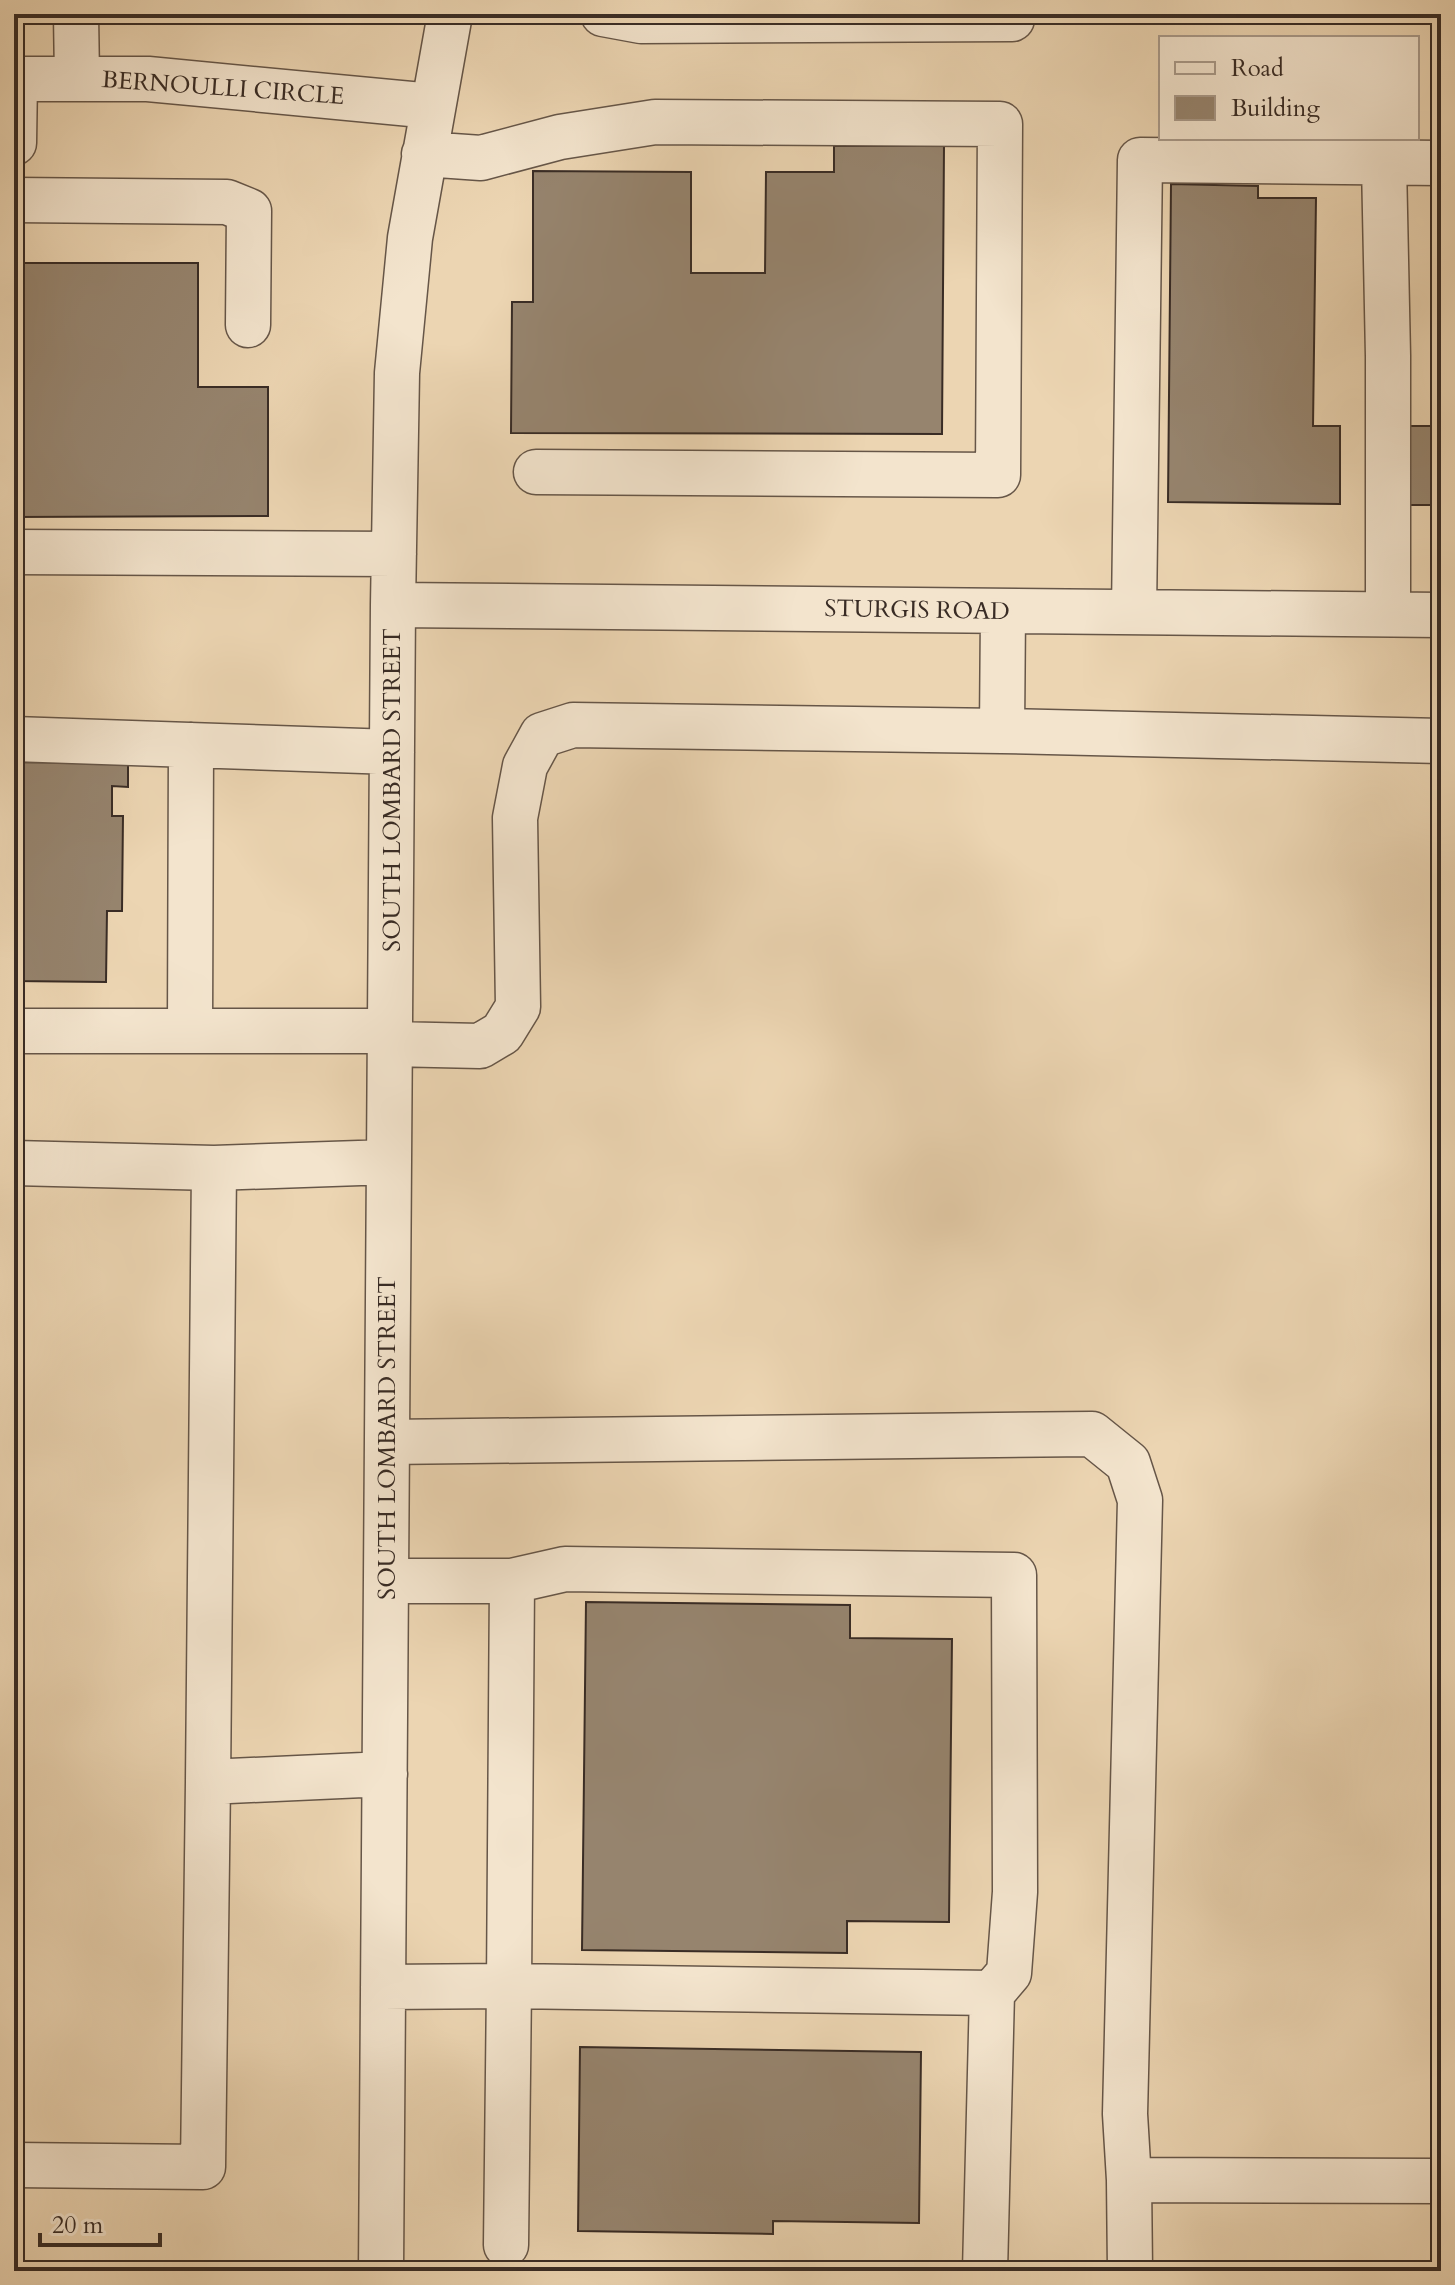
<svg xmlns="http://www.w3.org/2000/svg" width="1455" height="2285" viewBox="0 0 1455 2285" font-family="Cardo,serif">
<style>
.building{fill:#96846e;stroke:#392c25;stroke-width:2}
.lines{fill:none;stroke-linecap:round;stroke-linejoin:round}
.minor-casing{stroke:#665648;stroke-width:47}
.minor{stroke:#f3e4cd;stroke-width:44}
.labels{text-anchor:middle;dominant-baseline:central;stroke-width:8;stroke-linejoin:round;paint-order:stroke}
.street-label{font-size:24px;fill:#392c25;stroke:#f3e4cd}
</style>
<rect width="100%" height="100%" fill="#ecd5b2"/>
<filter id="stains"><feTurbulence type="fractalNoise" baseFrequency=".0025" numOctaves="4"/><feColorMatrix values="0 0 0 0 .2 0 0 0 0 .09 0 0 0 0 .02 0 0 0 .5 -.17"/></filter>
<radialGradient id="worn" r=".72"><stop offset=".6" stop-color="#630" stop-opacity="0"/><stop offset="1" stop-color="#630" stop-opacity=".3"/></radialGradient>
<path class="building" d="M834,146H944L942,434L511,433L512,302H533V171L691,172V273H765L766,172H834Z
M1171,184L1258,186V198H1316L1313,426H1340V504L1168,502Z
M1435,200H1441V505H1407V426H1436Z
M14,263H198V387H268V516L14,517Z
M14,762L128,763V787L112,786V816H123L122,911H107L106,982L14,981Z
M586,1602L850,1605V1638L952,1639L949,1922L847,1921V1953L582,1950Z
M580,2047L921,2052L919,2223L773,2221V2234L578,2231Z"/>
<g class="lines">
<g class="minor-casing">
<path id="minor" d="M76,14L77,78
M603,14L641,21L1012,19V14
M14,79H148L432,106
M14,143L15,79
M424,154L481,158L560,137L655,122L1000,124L998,475L536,472
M1384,164L1388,356V614
M14,200L227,202L249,211L248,325
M14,552L394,554
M393,605L1441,615
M1134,612L1140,160L1441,163
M1002,731L1003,611
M14,739L392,752
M14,1031H390
M190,1031L191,745
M390,1044L480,1046L502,1033L518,1007L515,818L525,766L542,735L573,725L1002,731L1441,741
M14,1163L214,1168
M387,1442L1092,1434L1128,1463L1140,1500L1125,2114L1129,2180L1441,2181
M386,1581H512L509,1986L992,1993L1009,1973L1015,1892L1014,1575L565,1569L512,1581
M208,1782L214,1168L389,1162
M383,1987L509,1986L506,2245
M14,2165L203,2167L208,1782L385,1774
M1129,2180L1130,2271
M381,2271L393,605L397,373L410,238L450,14
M985,2271L992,1993"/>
</g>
<use href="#minor" class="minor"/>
</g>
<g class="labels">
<g class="street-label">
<text transform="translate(223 88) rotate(4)">BERNOULLI CIRCLE</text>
<text transform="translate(917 610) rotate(1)">STURGIS ROAD</text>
<text transform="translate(392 790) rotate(-90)">SOUTH LOMBARD STREET</text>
<text transform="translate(387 1438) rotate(-90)">SOUTH LOMBARD STREET</text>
</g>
</g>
<rect width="1455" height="2285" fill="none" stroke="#ecd5b2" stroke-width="48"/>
<rect x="16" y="16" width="1423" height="2253" fill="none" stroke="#392c25" stroke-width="4"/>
<rect x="24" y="24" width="1407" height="2237" fill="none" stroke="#392c25" stroke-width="2"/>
<rect x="1159" y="36" width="260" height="104" fill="#f3e4cd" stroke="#a99a8a" stroke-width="2"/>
<rect x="1175" y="62" width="40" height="12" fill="#f3e4cd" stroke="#a99a8a" stroke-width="2"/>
<text x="1231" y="76" font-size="24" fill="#392c25">Road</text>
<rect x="1175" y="96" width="40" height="24" fill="#96846e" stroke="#a99a8a" stroke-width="2"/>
<text x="1231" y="116" font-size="24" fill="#392c25">Building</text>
<path d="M40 2233v12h120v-12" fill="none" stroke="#392c25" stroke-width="4"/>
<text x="52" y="2233" font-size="24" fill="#392c25" stroke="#f3e4cd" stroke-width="6" paint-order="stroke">20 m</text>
<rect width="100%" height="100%" filter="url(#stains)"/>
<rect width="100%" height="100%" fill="url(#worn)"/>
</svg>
